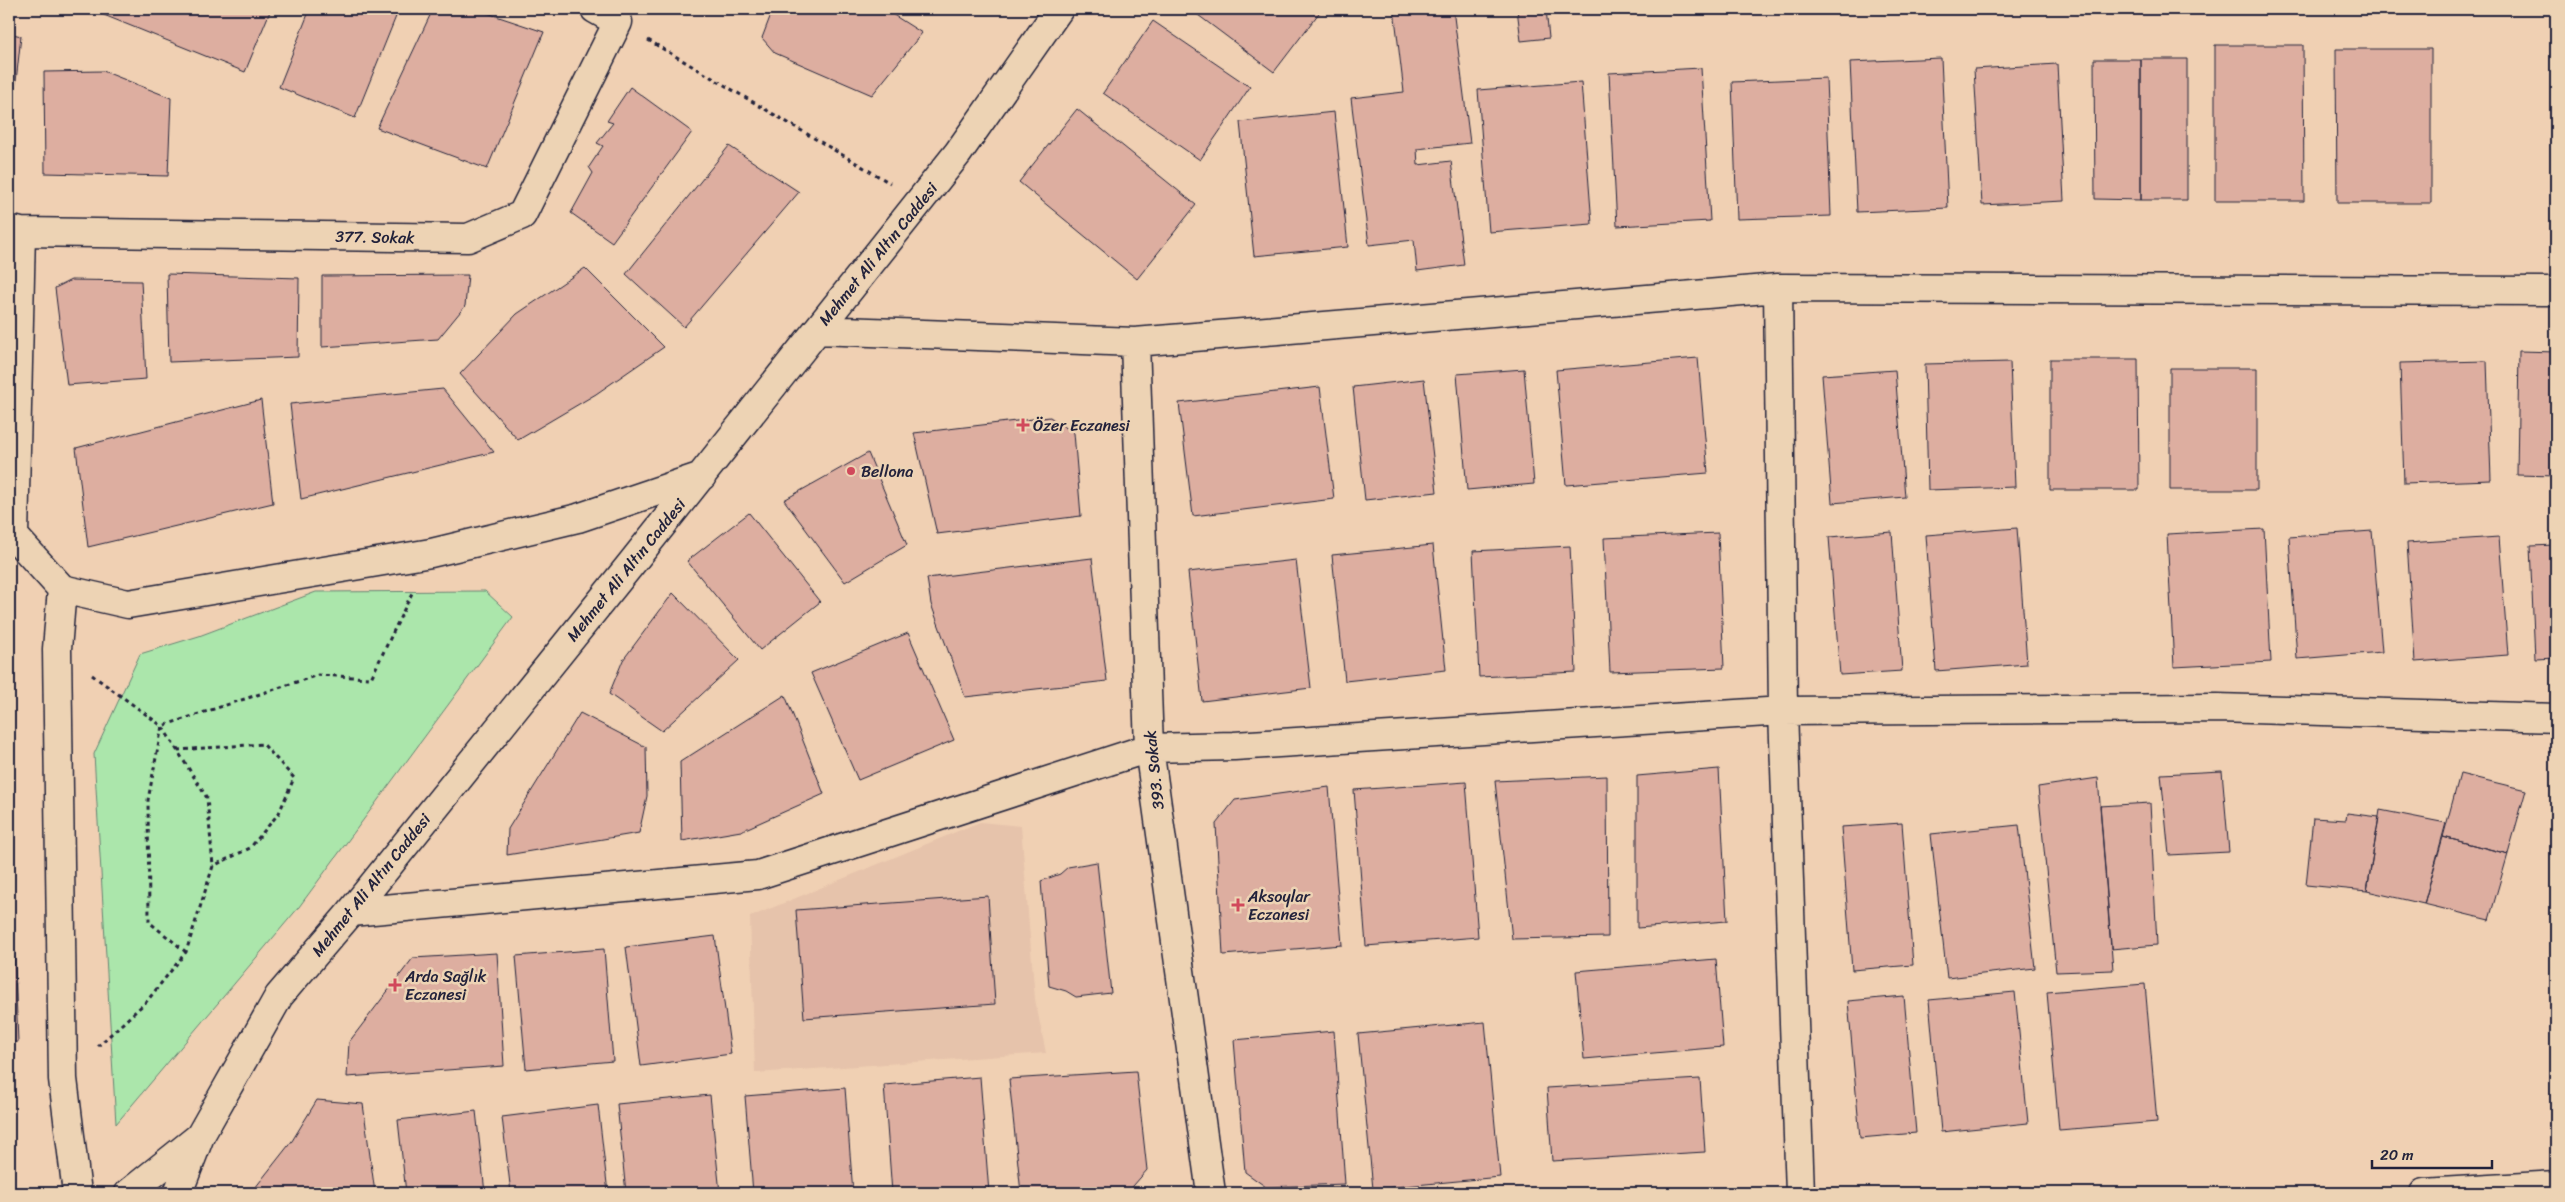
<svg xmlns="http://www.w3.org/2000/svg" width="2565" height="1202" viewBox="0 0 2565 1202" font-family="Sriracha,sans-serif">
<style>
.built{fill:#e6c3ab}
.green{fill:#abe6ab;stroke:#668473}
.building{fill:#ddaea0;stroke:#22223b}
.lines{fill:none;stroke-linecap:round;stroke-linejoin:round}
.minor-casing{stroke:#22223b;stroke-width:31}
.path{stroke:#22223b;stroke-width:3;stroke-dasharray:4 4;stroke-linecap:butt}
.minor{stroke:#edd3b4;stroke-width:28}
.poi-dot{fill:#d1495b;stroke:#edd3b4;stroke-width:2}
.labels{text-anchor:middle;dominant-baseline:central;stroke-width:5;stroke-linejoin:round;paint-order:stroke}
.street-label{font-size:16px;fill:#22223b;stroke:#edd3b4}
.poi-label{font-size:16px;fill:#22223b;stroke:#edd3b4;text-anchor:start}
</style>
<rect width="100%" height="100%" fill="#f0d0b3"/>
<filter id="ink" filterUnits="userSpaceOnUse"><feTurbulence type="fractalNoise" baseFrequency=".02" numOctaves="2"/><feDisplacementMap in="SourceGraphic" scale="10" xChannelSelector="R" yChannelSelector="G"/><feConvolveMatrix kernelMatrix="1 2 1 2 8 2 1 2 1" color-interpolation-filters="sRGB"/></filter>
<g filter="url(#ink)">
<path class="built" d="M980,822L1021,826L1035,999L1046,1053L755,1073L750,917Z"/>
<path class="green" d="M485,591L513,617L299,907L116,1124L94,754L140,654L199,636L316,592Z"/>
<path class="building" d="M89,9H271L245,72Z
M310,9H399L355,118L279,87Z
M433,9H475L544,32L487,169L377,128Z
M778,9H884L922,33L872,95L775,53L762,38L770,17Z
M928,9H938L934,14Z
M1190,9H1322L1274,72Z
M1394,9H1453L1470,143L1417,149L1418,165L1451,161L1464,265L1417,271L1414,240L1369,245L1351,98L1404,92Z
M1517,9H1546L1549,38L1521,41Z
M1153,21L1250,87L1200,160L1103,93Z
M9,33L21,36L9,145Z
M2215,45H2303L2304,201H2215Z
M2336,49H2431V203H2337Z
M1941,58L1948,208L1857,212L1850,62Z
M2094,59H2141V200L2095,199Z
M2141,59H2187V200H2141Z
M2057,64L2064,201L1982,205L1974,69Z
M1701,68L1710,221L1617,226L1609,73Z
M103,71L171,98L168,176L45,173L44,72Z
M1826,78L1831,216L1737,219L1732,82Z
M1581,82L1592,224L1489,232L1478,90Z
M630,87L692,132L612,242L571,213L593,173L589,167L603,146L597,143L613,123L607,121Z
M1077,109L1196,205L1137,279L1019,182Z
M1334,112L1348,247L1254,256L1240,122Z
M729,146L799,192L684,327L626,274Z
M585,268L664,347L596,394L518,440L460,374L517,314Z
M167,274L299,278L298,357L169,362Z
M468,275L465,306L438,339L322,347V276Z
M71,280L141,281L146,379L67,385L55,288Z
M2519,351L2556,352V476L2517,475Z
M1698,358L1708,473L1566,485L1556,370Z
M2050,359H2138L2139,490H2050Z
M2487,361L2491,480L2404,483L2400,363Z
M2010,362L2015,487L1928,490L1925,364Z
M2170,368H2257V490H2170Z
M1524,369L1534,484L1467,490L1457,374Z
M1895,370L1905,497L1832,503L1822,375Z
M1424,379L1437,492L1365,500L1353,387Z
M1320,387L1334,499L1193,516L1179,403Z
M443,389L494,452L301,499L290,404Z
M261,400L273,503L88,547L76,448Z
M1050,417L1074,433L1081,516L937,534L914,433Z
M868,453L907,545L845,582L784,500Z
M749,513L820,602L760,650L687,561Z
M2017,528L2027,664L1936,671L1926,535Z
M2264,529L2271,662L2174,667L2167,534Z
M2372,531L2382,652L2297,659L2289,537Z
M1892,532L1902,671L1840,675L1829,537Z
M1718,533L1724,668L1610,672L1604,538Z
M2499,537L2508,655L2415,662L2407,543Z
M1433,545L1446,670L1345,681L1332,555Z
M2556,545V658L2535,659L2530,546Z
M1570,546L1576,672L1479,677L1473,551Z
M1092,558L1107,681L965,697L931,604L927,578Z
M1296,560L1311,688L1202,701L1188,572Z
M673,593L739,660L662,731L609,694L623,660Z
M908,633L954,740L858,780L811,673Z
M785,695L824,794L741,831L682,841L680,762Z
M580,713L646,747L647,796L639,833L507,855L508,829Z
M1719,769L1727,921L1637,928V776Z
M2222,771L2229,852L2169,855L2161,774Z
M2460,774L2526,790L2508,854L2443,837Z
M1607,776L1608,937L1512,939L1495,781Z
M2098,778L2113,970L2056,972L2038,787Z
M1466,782L1478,937L1366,946L1354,790Z
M1329,787L1342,945L1223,955L1216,824L1235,800Z
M2150,803L2157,945L2111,949L2100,806Z
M2380,810L2446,823L2424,904L2367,891Z
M2347,813L2379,817L2367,891L2306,885L2313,818L2346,820Z
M1902,823L1913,965L1852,970L1841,827Z
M2019,825L2035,968L1947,978L1931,834Z
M2443,837L2508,854L2489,920L2424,904Z
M1097,862L1111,993L1076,997L1066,991L1049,986L1041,881L1060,874L1068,867Z
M988,896L995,1004L804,1018L796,910Z
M9,919H13L18,1042H9Z
M715,936L731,1054L641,1066L626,947Z
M604,949L613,1061L526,1069L516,956Z
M497,953L504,1066L347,1077L349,1042L413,958Z
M1716,959L1723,1047L1584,1059L1576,971Z
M2145,984L2157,1122L2059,1130L2047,992Z
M2015,992L2028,1123L1941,1132L1929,1000Z
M1904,996L1916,1133L1860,1138L1848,1001Z
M1485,1022L1500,1177L1373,1189L1358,1034Z
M1334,1031L1345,1184L1266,1187L1245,1172L1234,1040Z
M1136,1071L1147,1170L1127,1193H1021L1009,1079Z
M980,1077L989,1193H892L884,1085Z
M1700,1079L1705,1152L1552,1161L1547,1088Z
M845,1088L853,1193H753L745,1096Z
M710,1095L720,1193H626L617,1104Z
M317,1100L363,1104L375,1193H251L292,1141Z
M598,1105L608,1193H511L502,1117Z
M476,1111L485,1193H406L398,1120Z"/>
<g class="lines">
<g class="minor-casing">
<path id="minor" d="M9,229L21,232L468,238L522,215L618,22L595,9
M1778,288L1783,711L1800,1193
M817,330L1135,342L1778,288L2556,291
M1135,342L1149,748L1211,1193
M9,534L14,536L62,589L128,604L431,553L578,518L702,476
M14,536L21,232
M62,589L57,649L63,1079L77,1193
M351,912L758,875L1149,748L1234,746L1783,711L2217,708L2556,718
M129,1193L199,1137
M178,1193L200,1136L279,996L351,912L631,564L958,153L1059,9
M2424,1193L2556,1185"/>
</g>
<path class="path" d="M648,40L890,183
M92,675L162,726L207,798L213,866L186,952L147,1001L98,1046
M177,750L263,744L294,778L279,813L250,848L213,866
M186,952L149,922L148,800L162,726L318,675L371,678L412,593"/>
<use href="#minor" class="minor"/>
</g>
</g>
<g class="poi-dot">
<path d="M1020.5 417.5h5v5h5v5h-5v5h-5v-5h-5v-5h5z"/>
<circle cx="851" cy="471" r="5"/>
<path d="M1235.5 897.5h5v5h5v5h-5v5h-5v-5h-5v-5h5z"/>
<path d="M392.5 977.5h5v5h5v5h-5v5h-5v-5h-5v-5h5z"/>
</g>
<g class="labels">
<g class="street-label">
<text transform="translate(375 237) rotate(1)">377. Sokak</text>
<text transform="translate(878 254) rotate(-51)">Mehmet Ali Altın Caddesi</text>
<text transform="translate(626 570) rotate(-51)">Mehmet Ali Altın Caddesi</text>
<text transform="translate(1154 770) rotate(-96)">393. Sokak</text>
<text transform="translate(371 885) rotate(-51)">Mehmet Ali Altın Caddesi</text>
</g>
<g class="poi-label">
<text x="1033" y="425">Özer Eczanesi</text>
<text x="861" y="471">Bellona</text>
<text x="1248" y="896">Aksoylar<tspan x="1248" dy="18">Eczanesi</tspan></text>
<text x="405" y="976">Arda Sağlık<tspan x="405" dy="18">Eczanesi</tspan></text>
</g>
</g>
<rect width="2565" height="1202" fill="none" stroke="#edd3b4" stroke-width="30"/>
<rect x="15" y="15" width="2535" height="1172" fill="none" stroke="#22223b" stroke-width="2" filter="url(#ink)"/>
<path d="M2372 1160v8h120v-8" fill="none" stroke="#22223b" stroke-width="2.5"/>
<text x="2380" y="1160" font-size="15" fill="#22223b" stroke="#edd3b4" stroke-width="4" paint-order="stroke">20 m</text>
</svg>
